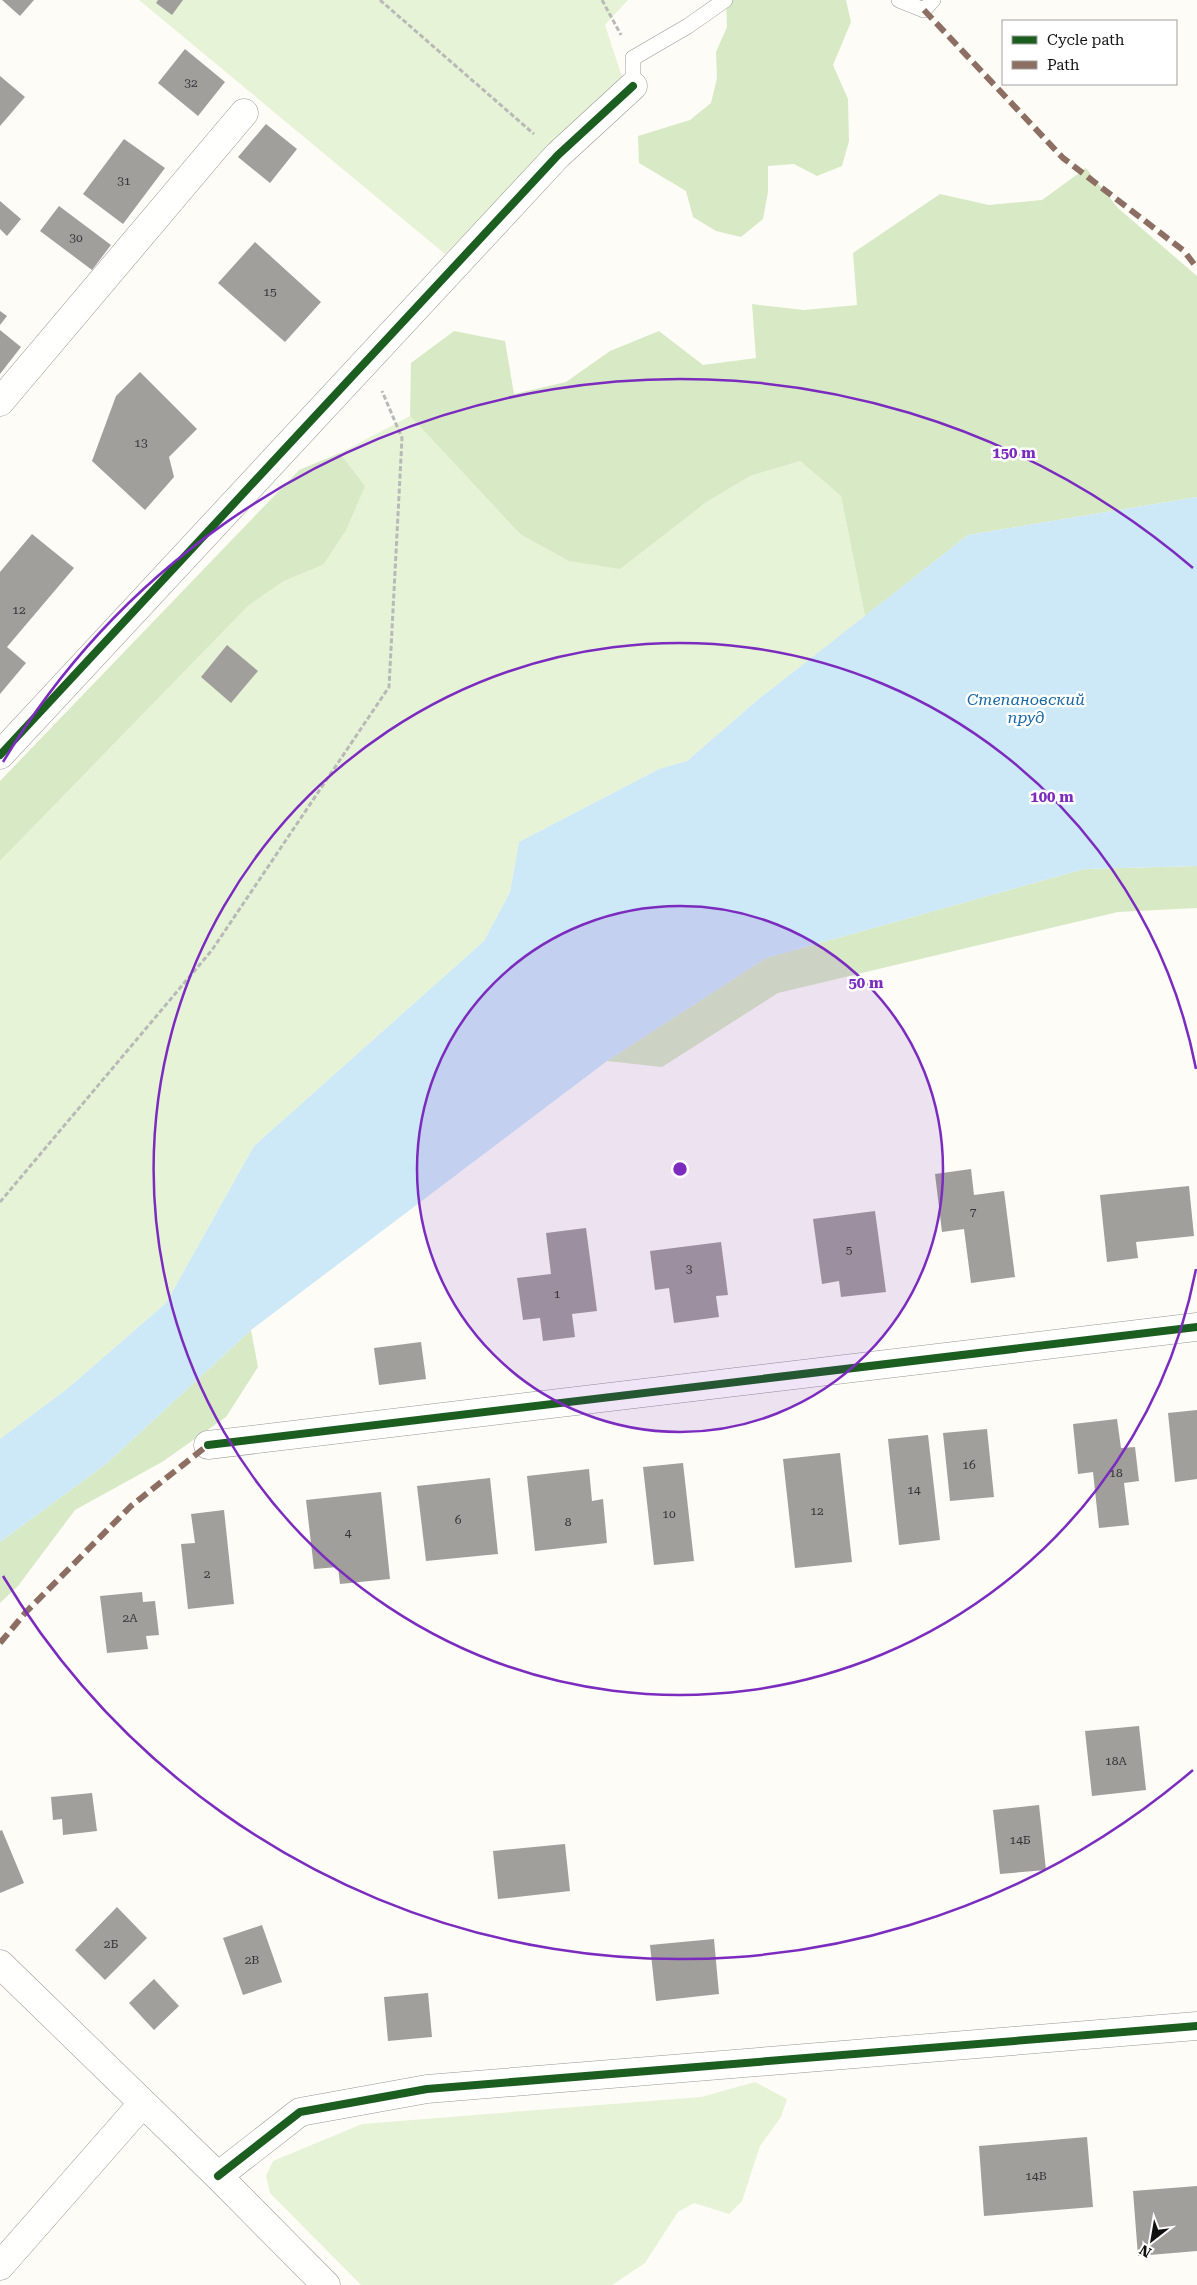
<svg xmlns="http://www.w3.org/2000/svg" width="1197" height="2285" viewBox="0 0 1197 2285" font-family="'Roboto Serif',serif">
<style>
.green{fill:#e7f3d7}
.forest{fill:#d8eac5}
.water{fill:#cde8f7}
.building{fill:#a19f9c}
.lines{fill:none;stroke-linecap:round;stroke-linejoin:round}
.service-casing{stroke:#979795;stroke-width:16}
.minor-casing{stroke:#979795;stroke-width:29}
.path{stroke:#b9b9b8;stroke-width:3;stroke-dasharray:5 2.5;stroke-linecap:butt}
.service{stroke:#fffffe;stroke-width:15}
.minor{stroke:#fffffe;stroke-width:28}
.quiet{stroke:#8d6e63;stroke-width:6;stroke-dasharray:12 6;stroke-linecap:butt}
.cycleway-casing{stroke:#fff;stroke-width:11}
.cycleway{stroke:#1b5e20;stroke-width:8}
.ring{fill:none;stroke:#7b2cbf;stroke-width:2.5}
.labels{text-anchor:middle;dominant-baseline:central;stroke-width:5;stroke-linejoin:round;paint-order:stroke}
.number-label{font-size:12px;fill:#353434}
.water-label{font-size:16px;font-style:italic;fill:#1768a6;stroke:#fff}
.centre{fill:#7b2cbf;stroke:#fff;stroke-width:2.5}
.ring-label{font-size:15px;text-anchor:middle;font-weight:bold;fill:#7b2cbf;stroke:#fff;stroke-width:5;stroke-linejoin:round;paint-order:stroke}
</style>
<rect width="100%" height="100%" fill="#fdfcf7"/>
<path class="green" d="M139,0H628L605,25L623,80L445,254Z
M410,416L520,534L705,503L750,476L800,461L841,496L865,616L760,698L687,761L659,769L519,842L510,892L484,941L254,1146L166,1303L67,1389L0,1439V861L248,606L284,581L323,565L365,486L340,453Z
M755,2082L787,2099L781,2117L760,2146L742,2201L729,2214L694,2203L678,2212L645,2263L612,2285H361L270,2193L266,2176L273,2161L362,2124L701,2097Z"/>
<path class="forest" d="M726,0H846L851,22L833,65L848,99L849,141L842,166L817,176L794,164L768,166V192L763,219L741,237L716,231L693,217L686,191L639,163L638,136L690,120L711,103L717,78L716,52L727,27Z
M1086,168L1118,208L1197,276V497L968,535L865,616L841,496L800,461L750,476L705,503L620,569L569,561L520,534L410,416L411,363L454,331L505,341L514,394L566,382L610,351L659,331L703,365L756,358L752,304L804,310L857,305L853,253L940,194L989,205L1042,200Z
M340,453L365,486L346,530L323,565L284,581L248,606L0,861V781L299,470Z
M1197,866V908L1118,912L778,993L662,1067L607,1061L766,958L1084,869Z
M251,1330L258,1367L226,1417L162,1462L75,1510L18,1586L0,1603V1542L106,1464Z"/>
<path class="water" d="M1197,497V866L1084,869L766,958L607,1061L251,1330L106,1464L0,1542V1439L67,1389L166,1303L254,1146L484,941L510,892L519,842L659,769L687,761L760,698L968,535Z"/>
<path class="building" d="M2,0H34L20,16Z
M158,0H183L172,15L156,3Z
M185,49L225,82L198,116L158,83Z
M0,76L25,97L0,126Z
M266,124L297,149L270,183L238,157Z
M124,139L165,168L123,224L83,194Z
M0,201L21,219L7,236L0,229Z
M59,206L111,245L92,270L40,231Z
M255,242L321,302L285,342L218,283Z
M0,311L7,316L0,325Z
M0,330L21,347L0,374Z
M140,372L197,429L169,457L174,477L145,510L92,461L116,396Z
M32,534L74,568L7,647L26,663L0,694V572Z
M227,645L258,671L231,703L201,677Z
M971,1169L974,1195L1004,1191L1015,1277L971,1283L964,1229L942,1232L935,1174Z
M1189,1186L1194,1236L1136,1242L1138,1258L1107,1262L1100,1195Z
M875,1211L886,1292L841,1297L839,1281L822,1284L813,1219Z
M586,1228L597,1311L572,1314L575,1337L543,1341L540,1318L523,1320L517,1278L551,1274L546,1233Z
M721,1242L728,1295L716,1296L719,1317L674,1323L669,1288L655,1290L650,1251Z
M421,1342L426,1379L379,1385L374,1348Z
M1197,1410V1479L1175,1482L1168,1413Z
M1117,1419L1121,1448L1135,1447L1139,1481L1124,1483L1129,1525L1099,1528L1093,1472L1078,1474L1073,1424Z
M987,1429L994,1497L950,1501L943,1433Z
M928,1435L940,1540L899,1545L888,1439Z
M840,1453L852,1562L795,1568L783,1459Z
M683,1463L694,1561L654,1565L643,1467Z
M589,1469L592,1501L603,1499L607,1543L535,1551L527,1476Z
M490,1478L498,1554L426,1561L417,1486Z
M381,1492L390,1579L340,1584L338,1567L314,1569L306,1500Z
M224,1510L234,1604L188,1609L181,1544L195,1543L191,1514Z
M142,1592L143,1602L155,1601L159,1635L146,1636L148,1649L107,1653L100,1596Z
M1139,1726L1146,1790L1092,1796L1085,1731Z
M92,1793L97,1831L63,1835L62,1819L53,1820L51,1797Z
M1039,1805L1046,1870L1000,1874L993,1810Z
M2,1830L24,1883L0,1893V1831Z
M565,1844L570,1891L498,1899L493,1851Z
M117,1907L147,1938L105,1980L75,1950Z
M262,1925L282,1982L243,1995L223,1938Z
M714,1939L719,1994L656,2001L650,1945Z
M154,1979L179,2006L154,2030L129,2003Z
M428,1993L432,2037L388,2041L384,1997Z
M1087,2137L1093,2207L984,2216L979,2146Z
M1197,2186V2251L1138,2256L1133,2191Z"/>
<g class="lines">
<g class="service-casing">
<path id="service" d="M899,0L924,10L933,0
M633,86V58L688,26L725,0"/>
</g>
<g class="minor-casing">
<path id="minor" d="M0,402L244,113
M0,755L558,155L633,86
M208,1445L1197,1327
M0,1964L218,2176L326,2285
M218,2176L300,2112L427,2089L1197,2026
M0,2266L143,2103"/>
</g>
<path class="path" d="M380,0L534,134
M602,0L621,35
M0,1202L212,950L389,687L402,438L382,391"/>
<use href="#service" class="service"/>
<use href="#minor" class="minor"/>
<path class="quiet" d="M924,10L1063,158L1184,251L1197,268
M0,1643L26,1612L131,1506L208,1445"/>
<g class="cycleway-casing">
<path id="cycleway" d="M0,755L558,155L633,86
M208,1445L1197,1327
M218,2176L300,2112L427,2089L1197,2026"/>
</g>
<use href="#cycleway" class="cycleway"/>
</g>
<circle cx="680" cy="1169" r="263" fill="#7b2cbf" fill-opacity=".12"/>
<g class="ring">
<circle cx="680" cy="1169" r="263"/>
<path d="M1196 1269A526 526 0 1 1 1196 1069"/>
<path d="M1193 1770A790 790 0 0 1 3 1576M3 762A790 790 0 0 1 1193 568"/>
</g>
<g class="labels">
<g class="number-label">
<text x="191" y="83">32</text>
<text x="124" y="181">31</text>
<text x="76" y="238">30</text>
<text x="270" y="292">15</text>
<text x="141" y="443">13</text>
<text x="19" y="610">12</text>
<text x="973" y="1212">7</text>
<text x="849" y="1250">5</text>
<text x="689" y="1269">3</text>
<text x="557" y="1294">1</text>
<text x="969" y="1465">16</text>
<text x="1116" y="1473">18</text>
<text x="914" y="1490">14</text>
<text x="817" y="1511">12</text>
<text x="669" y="1514">10</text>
<text x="458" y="1520">6</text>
<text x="568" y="1522">8</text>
<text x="348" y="1533">4</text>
<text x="207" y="1574">2</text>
<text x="130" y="1618">2А</text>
<text x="1116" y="1761">18А</text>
<text x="1020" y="1840">14Б</text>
<text x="111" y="1944">2Б</text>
<text x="252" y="1960">2В</text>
<text x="1036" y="2176">14В</text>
</g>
<g class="water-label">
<text x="1026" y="699">Степановский<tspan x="1026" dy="18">пруд</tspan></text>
</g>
</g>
<circle cx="680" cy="1169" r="8" class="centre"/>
<g class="ring-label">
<text x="1014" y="458">150 m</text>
<text x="1052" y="802">100 m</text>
<text x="866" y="988">50 m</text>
</g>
<rect x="1002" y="20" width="175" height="65" fill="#ffffff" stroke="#a0a0a0"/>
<rect x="1012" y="36" width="25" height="8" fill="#1b5e20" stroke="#a0a0a0"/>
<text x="1047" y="45" font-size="15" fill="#111111">Cycle path</text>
<rect x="1012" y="61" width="25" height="8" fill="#8d6e63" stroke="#a0a0a0"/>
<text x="1047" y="70" font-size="15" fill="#111111">Path</text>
<g transform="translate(1152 2240) rotate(211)" stroke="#ffffff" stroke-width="4" paint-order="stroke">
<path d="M0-4L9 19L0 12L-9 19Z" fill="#111111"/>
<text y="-8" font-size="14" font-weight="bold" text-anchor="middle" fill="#111111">N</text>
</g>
</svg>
